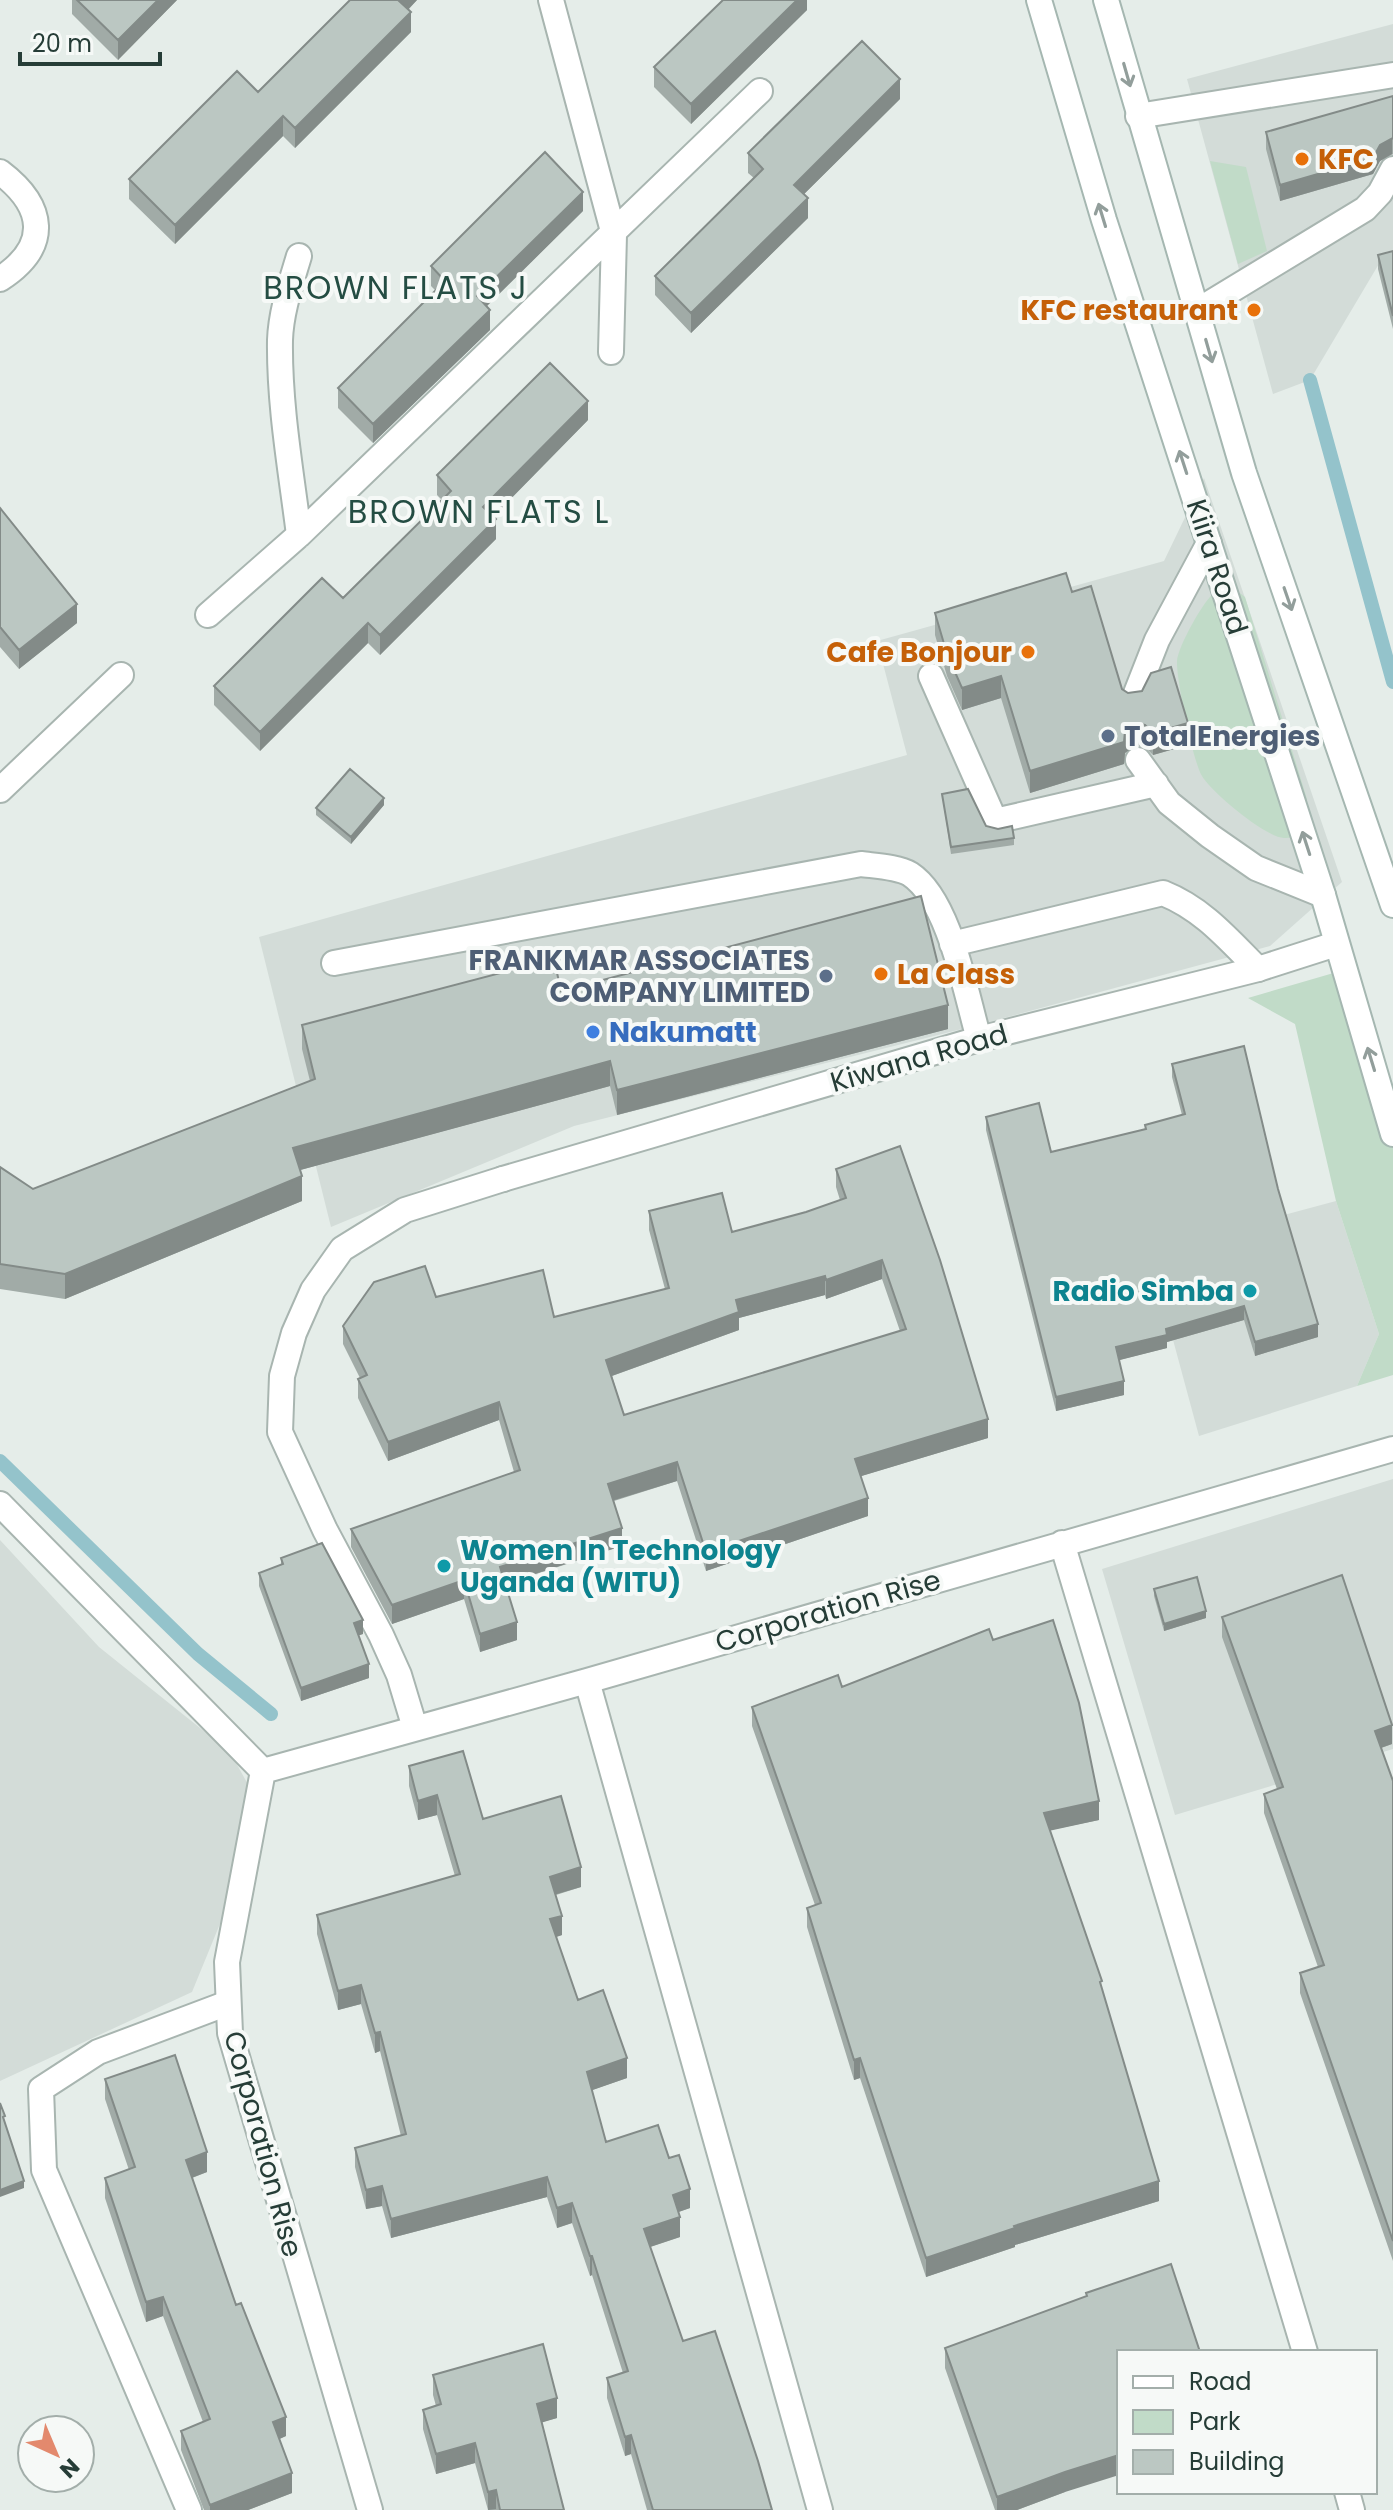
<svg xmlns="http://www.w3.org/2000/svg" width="1393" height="2510" viewBox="0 0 1393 2510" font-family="Poppins,sans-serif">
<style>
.built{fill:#d3dcd8}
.green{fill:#c1dbc8}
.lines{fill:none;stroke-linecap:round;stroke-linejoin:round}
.stream{stroke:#94c3cb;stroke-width:14}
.lane-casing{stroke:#a8b5b0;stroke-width:28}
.street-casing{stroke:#a8b5b0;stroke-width:28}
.secondary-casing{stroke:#a5b7b1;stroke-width:28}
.lane{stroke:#fff;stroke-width:24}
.street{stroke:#fff;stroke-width:24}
.secondary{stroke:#fff;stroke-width:24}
.wall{fill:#a1aba7;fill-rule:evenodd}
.shaded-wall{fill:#838b88}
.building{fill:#bbc7c2;stroke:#838b88;stroke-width:2;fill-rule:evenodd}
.oneway{stroke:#929e9b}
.food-dot{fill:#e8710a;stroke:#f6f9f7;stroke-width:3}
.service-dot{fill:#5c6f8a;stroke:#f6f9f7;stroke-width:3}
.shop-dot{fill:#3f7fe0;stroke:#f6f9f7;stroke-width:3}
.culture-dot{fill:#0f9aa8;stroke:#f6f9f7;stroke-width:3}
.labels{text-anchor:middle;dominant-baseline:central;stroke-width:8;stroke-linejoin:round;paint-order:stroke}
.food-label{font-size:28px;font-weight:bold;fill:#c56008;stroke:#f6f9f7;text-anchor:start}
.street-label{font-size:28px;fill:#263d37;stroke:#f6f9f7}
.service-label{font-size:28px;font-weight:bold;fill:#4e5e75;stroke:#f6f9f7;text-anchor:start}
.shop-label{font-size:28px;font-weight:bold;fill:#366cbe;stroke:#f6f9f7;text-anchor:start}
.culture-label{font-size:28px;font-weight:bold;fill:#0d838f;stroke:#f6f9f7;text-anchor:end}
.quarter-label{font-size:32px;letter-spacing:2px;fill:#244d43;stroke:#f6f9f7}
</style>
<rect width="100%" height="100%" fill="#e5ede9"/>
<path class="built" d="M1393,24V250L1386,252L1310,380L1273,394L1187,79Z
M1204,478L1342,882L1270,946L978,1025L574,1126L331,1227L259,937L907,755L877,641L1164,561Z
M1336,1201L1379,1334L1357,1386L1199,1436L1149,1251Z
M1393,1479V1749L1175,1815L1102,1569Z
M0,1540L99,1647L230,1752L250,1788L233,1892L192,1992L0,2081Z"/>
<path class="green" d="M1210,161L1246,167L1267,251L1238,264Z
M1232,587L1245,597L1307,799V829C1299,833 1293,839 1284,838C1265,837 1211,792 1202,776C1193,762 1176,678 1177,661C1178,647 1203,601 1215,592C1220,588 1226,588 1232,587Z
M1337,972L1393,1098V1375L1357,1386L1379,1334L1336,1201L1295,1024L1248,998Z"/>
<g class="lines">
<path class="stream" d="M1310,380L1393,682
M0,1461L198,1654L271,1714"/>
<g class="lane-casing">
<path id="lane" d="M1138,116L1393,75
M1197,311L1365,209L1380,193L1393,169
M931,676L995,821L1156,784
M1133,701L1157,640L1209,543
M1138,760L1169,803L1210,836L1256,868L1323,895
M952,944L1163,893C1203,909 1228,939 1258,969
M334,963L861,864C876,866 898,867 910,874C950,900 966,995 979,1039
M415,1728L399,1675L381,1635L325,1530L280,1432L282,1376L294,1333L313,1290L342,1249L405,1210L503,1179
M189,2510L44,2170L41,2089L98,2052L228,2003"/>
</g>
<g class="street-casing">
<path id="street" d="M551,0L614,235L611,352
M0,172C45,206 51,246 0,279
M299,256C291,283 281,311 280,340C279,405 291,471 299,535
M208,615L299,535L760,91
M0,790L121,675
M503,1179L979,1039L1258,969L1336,944
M0,1504L263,1771L227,1962L230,2033L370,2510
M1062,1543L1305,2352
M587,1681L820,2510
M263,1771L587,1681L1393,1449
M1347,2492L1352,2510"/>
</g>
<g class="secondary-casing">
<path id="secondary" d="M1039,0L1104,220L1323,895L1393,1134
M1106,0L1244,473L1393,905"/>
</g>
<use href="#lane" class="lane"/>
<use href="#street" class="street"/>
<use href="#secondary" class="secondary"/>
</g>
<path class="wall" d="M72,0H177L118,60L72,14Z
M350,0H417L408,10L411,32L295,148L283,136L175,244L129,199V179L258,92Z
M807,0V10L691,124L654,87V67Z
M1393,96V154L1380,161L1373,174L1280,201L1266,149V132Z
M900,99L804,194L808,218L691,333L655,295V276L754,178L748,173V153Z
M583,211L486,306L490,330L373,443L338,408V388L436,291L431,286V266Z
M1393,251V329L1378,269V255Z
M588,420L493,517L496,539L380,655L368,643L260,751L214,705V686L343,598L442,500L437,495V475Z
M0,508L77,623L19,669L0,647Z
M1072,592L1122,689L1188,745L1153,755L1145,747L1136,745L1125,753L1124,764L1030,793L1001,698L962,710L947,676L935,635V613Z
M942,794L986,826L1014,838V845L951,854Z
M384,805L351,844L316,815V808Z
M561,991L948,1029L617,1115L610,1086L300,1170L302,1201L65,1299L0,1289V1167L33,1189L310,1081L302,1049V1025Z
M1172,1064L1278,1189L1318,1337L1255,1356L1244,1320L1167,1342V1348L1119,1360L1124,1395L1056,1411L986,1130V1117L1051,1152L1145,1129V1125L1182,1115L1172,1077Z
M836,1169L988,1438L861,1476L868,1516L706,1571L677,1481L614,1501L622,1546L506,1584L517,1640L480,1652L464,1599L392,1624L351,1547V1529L514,1472L499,1420L388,1461L358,1398V1379L360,1378L343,1344V1326L436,1297L554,1317L665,1289L649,1230V1211L732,1232L806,1212L840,1200L836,1187ZM882,1279L900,1331L624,1415L612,1376L739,1330V1318L825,1295L826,1299Z
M281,1558L363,1634L358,1635L369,1678L301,1701L259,1586V1573L281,1565Z
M1154,1589L1206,1618L1164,1631L1154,1596Z
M1222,1617L1392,1744L1381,1748L1393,1781V2261L1300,1993V1973L1318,1967L1264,1813V1794L1277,1789L1222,1637Z
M993,1640L1099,1820L1050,1830L1102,1990L1159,2201L1015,2245V2247L926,2277L860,2078L854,2080L807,1927V1908L815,1905L752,1726V1707L842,1687Z
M409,1766L581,1887L556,1895L562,1935L556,1937L578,2000L627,2078L592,2090L606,2142L669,2158L690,2208L678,2212L680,2237L650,2247L683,2341L772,2510H647L631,2454L625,2456L607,2398V2378L623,2373L592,2275L590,2276L572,2223L557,2228L547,2197L391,2238L382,2206L366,2209L355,2167V2148L401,2136L380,2051L375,2053L361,2004L338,2010L317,1934V1915L455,1876L437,1815L418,1820L409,1786Z
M105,2079L207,2172L192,2178L236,2305L286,2436L279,2439L292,2493L248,2510H204L181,2450V2431L203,2422L163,2316L146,2322L105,2198V2178L129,2170L105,2099Z
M1171,2264L1065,2492L1017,2510H995L945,2368V2348L1086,2297V2293Z
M433,2375L557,2418L542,2422L564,2510H488L475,2463L436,2474L423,2429V2410L436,2406L433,2395Z"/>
<path class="shaded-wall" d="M158,0H177L118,60V40Z
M398,0H417L398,20Z
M797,0H807V10L691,124V104Z
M411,12V32L295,148V128Z
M900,79V99L794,204V185Z
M283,116V136L175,244V225Z
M1392,138V154L1380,161L1373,174L1280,201V185L1380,145Z
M583,192V211L477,316V296Z
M808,198V218L691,333V313Z
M490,310V330L373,443V424Z
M588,401V420L483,527V507Z
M496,519V539L380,655V635Z
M77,604V623L19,669V650Z
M368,623V643L260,751V732Z
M1001,676V698L962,710V688Z
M1136,723V745L1125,753L1124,764L1030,793V771L1125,731Z
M1188,723V745L1153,755V733Z
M384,798V805L351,844V837Z
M948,1005V1029L617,1115V1090Z
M610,1061V1086L293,1172V1148Z
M302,1176V1201L65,1299V1274Z
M882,1260V1279L826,1299V1280Z
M825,1276V1295L739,1318V1330L606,1378V1360L736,1300Z
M1244,1306V1320L1167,1342V1348L1116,1361V1347L1166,1329Z
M1318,1324V1337L1255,1356V1342Z
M1124,1381V1395L1056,1411V1397Z
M499,1402V1420L388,1461V1442Z
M988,1419V1438L855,1478V1459Z
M677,1462V1481L608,1502V1484Z
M868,1498V1516L706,1571V1552Z
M622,1528V1546L500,1585V1567Z
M464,1580V1599L392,1624V1605Z
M1206,1611V1618L1164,1631V1624Z
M363,1620V1634L354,1637V1623Z
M517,1622V1640L480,1652V1634Z
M369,1664V1678L301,1701V1688Z
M1392,1725V1744L1375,1750V1731Z
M437,1795V1815L418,1820V1801Z
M1099,1801V1820L1044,1832V1813Z
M581,1867V1887L550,1896V1877Z
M562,1916V1935L550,1939V1919Z
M361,1985V2004L338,2010V1991Z
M380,2032V2051L375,2053V2033Z
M627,2058V2078L587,2092V2072Z
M860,2058V2078L854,2080V2060Z
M207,2152V2172L186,2180V2160Z
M547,2177V2197L391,2238V2219Z
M24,2181V2188L0,2197V2190Z
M1159,2181V2201L1015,2245V2247L926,2277V2258L1014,2226Z
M382,2186V2206L366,2209V2190Z
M690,2189V2208L673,2214V2195Z
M572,2203V2223L557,2228V2208Z
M680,2217V2237L644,2249V2229Z
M590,2256H592V2275L590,2276Z
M163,2297V2316L146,2322V2302Z
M557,2398V2418L537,2424V2404Z
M286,2417V2436L273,2442V2422Z
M631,2435V2454L625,2456V2437Z
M475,2443V2463L436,2474V2454Z
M1119,2455V2475L1065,2492L1017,2510H997V2497L1065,2472Z
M292,2473V2493L248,2510H210V2505Z
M496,2490V2509L488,2510V2492Z"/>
<path class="building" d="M77,0H158L118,40Z
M350,0H398L411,12L295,128L283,116L175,225L129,179L237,71L258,92Z
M723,0H797L691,104L654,67Z
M862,41L900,79L794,185L808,198L691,313L655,276L763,169L748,153Z
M1393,96V138L1380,145L1373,158L1280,185L1266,132Z
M545,152L583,192L477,296L490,310L373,424L338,388L445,281L431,266Z
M1393,251V316L1378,255Z
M550,363L588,401L483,507L496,519L380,635L368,623L260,732L214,686L322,578L343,598L451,491L437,475Z
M0,508L77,604L19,650L0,627Z
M1066,573L1072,592L1091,586L1122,689L1128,693L1142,691L1151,673L1171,667L1188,723L1153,733L1145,725L1136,723L1125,731L1124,742L1030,771L1001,676L962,688L947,654L935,613Z
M350,769L384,798L351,837L316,808Z
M968,789L986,826L998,829L1012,826L1014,838L951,847L942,794Z
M921,896L948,1005L617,1090L610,1061L293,1148L302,1176L65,1274L0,1264V1167L33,1189L315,1079L302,1025L554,959L561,991Z
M1244,1046L1278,1189L1318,1324L1255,1342L1244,1306L1166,1329L1167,1335L1116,1347L1124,1381L1056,1397L986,1117L1039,1103L1051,1152L1146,1129L1145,1125L1185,1114L1172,1064Z
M900,1146L940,1260L988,1419L855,1459L868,1498L706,1552L677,1462L608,1484L622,1528L500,1567L517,1622L480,1634L464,1580L392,1605L351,1529L520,1470L499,1402L388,1442L358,1379L367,1375L343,1326L374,1282L425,1266L436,1297L543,1270L554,1317L669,1288L649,1211L722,1193L732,1232L806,1212L846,1198L836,1169ZM882,1260L906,1329L624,1415L606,1360L739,1312L736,1300L825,1276L826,1280Z
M322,1543L363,1620L354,1623L369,1664L301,1688L259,1573L283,1564L281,1558Z
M1342,1575L1392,1725L1375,1731L1393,1781V2241L1300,1973L1324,1965L1264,1794L1283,1787L1222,1617Z
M1197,1577L1206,1611L1164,1624L1154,1589Z
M1053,1620L1079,1703L1099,1801L1044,1813L1102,1981L1100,1982L1159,2181L1014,2226L1015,2228L926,2258L860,2058L854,2060L807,1908L821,1903L752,1707L838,1675L842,1687L989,1629L993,1640Z
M463,1751L483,1819L561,1796L581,1867L550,1877L562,1916L550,1919L578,2000L603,1990L627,2058L587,2072L606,2142L658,2125L669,2158L679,2155L690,2189L673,2195L680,2217L644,2229L683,2341L715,2331L758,2461L772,2510H653L631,2435L625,2437L607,2378L628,2371L592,2256H590L572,2203L557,2208L547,2177L391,2219L382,2186L366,2190L355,2148L406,2134L380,2032L375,2033L361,1985L338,1991L317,1915L460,1874L437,1795L418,1801L409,1766Z
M175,2055L207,2152L186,2160L236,2305L241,2303L286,2417L273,2422L292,2473L210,2505L181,2431L210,2419L163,2297L146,2302L105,2178L135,2167L105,2079Z
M0,2103L5,2116L3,2117L24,2181L0,2190Z
M1171,2264L1200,2352H1119V2455L1065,2472L997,2497L945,2348L1087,2296L1086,2293Z
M543,2344L557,2398L537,2404L564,2510H500L496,2490L488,2492L475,2443L436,2454L423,2410L441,2404L433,2375Z"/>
<defs><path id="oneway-shaft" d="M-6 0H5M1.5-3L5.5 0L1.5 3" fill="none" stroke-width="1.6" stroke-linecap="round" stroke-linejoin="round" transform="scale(2)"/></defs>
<g class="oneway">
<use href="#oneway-shaft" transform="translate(1127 75) rotate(74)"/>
<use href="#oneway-shaft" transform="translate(1102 215) rotate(-107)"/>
<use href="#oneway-shaft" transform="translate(1209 351) rotate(74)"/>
<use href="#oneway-shaft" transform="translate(1183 462) rotate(-108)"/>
<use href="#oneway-shaft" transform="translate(1288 599) rotate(71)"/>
<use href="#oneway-shaft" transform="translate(1306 843) rotate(-108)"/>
<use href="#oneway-shaft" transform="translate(1371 1059) rotate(-107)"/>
</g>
<g class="food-dot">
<circle cx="1302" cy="159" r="8"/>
<circle cx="1254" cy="310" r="8"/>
<circle cx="1028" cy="652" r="8"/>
<circle cx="881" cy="974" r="8"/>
</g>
<g class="service-dot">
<circle cx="1108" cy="736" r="8"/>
<circle cx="826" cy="976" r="8"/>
</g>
<circle class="shop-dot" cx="593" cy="1032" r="8"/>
<g class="culture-dot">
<circle cx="1250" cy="1291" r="8"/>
<circle cx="444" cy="1566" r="8"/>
</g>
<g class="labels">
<g class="food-label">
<text x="1318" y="159">KFC</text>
<text x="1238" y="310" text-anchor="end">KFC restaurant</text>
<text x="1012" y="652" text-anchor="end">Cafe Bonjour</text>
<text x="897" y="974">La Class</text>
</g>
<g class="street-label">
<text transform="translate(1217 567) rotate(72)">Kiira Road</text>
<text transform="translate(919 1058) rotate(-16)">Kiwana Road</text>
<text transform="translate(828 1611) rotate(-16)">Corporation Rise</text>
<text transform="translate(263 2144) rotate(75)">Corporation Rise</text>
</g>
<g class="service-label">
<text x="1124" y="736">TotalEnergies</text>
<text x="810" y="960" text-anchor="end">FRANKMAR ASSOCIATES<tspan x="810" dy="32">COMPANY LIMITED</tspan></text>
</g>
<g class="shop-label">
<text x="609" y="1032">Nakumatt</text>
</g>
<g class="culture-label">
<text x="1234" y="1291">Radio Simba</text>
<text x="460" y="1550" text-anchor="start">Women In Technology<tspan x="460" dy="32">Uganda (WITU)</tspan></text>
</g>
<g class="quarter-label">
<text x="396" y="287">BROWN FLATS J</text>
<text x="479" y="511">BROWN FLATS L</text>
</g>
</g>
<rect x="1117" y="2350" width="260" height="144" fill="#f6f9f7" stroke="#a3aeaa" stroke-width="2"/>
<rect x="1133" y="2376" width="40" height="12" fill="#ffffff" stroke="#a3aeaa" stroke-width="2"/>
<text x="1189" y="2390" font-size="24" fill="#263d37">Road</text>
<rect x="1133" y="2410" width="40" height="24" fill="#c1dbc8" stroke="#a3aeaa" stroke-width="2"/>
<text x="1189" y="2430" font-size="24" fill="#263d37">Park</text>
<rect x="1133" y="2450" width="40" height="24" fill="#bbc7c2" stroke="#a3aeaa" stroke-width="2"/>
<text x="1189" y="2470" font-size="24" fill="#263d37">Building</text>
<g transform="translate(56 2454) rotate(136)"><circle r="38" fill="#f6f9f7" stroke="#a3aeaa" stroke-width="2"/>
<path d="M0-6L14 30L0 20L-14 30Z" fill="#e3896d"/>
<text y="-12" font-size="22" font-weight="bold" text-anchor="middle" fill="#263d37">N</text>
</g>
<path d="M20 52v12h140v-12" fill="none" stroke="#263d37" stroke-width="4"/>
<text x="32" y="52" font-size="24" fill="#263d37" stroke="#f6f9f7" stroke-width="6" paint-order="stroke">20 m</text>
</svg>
